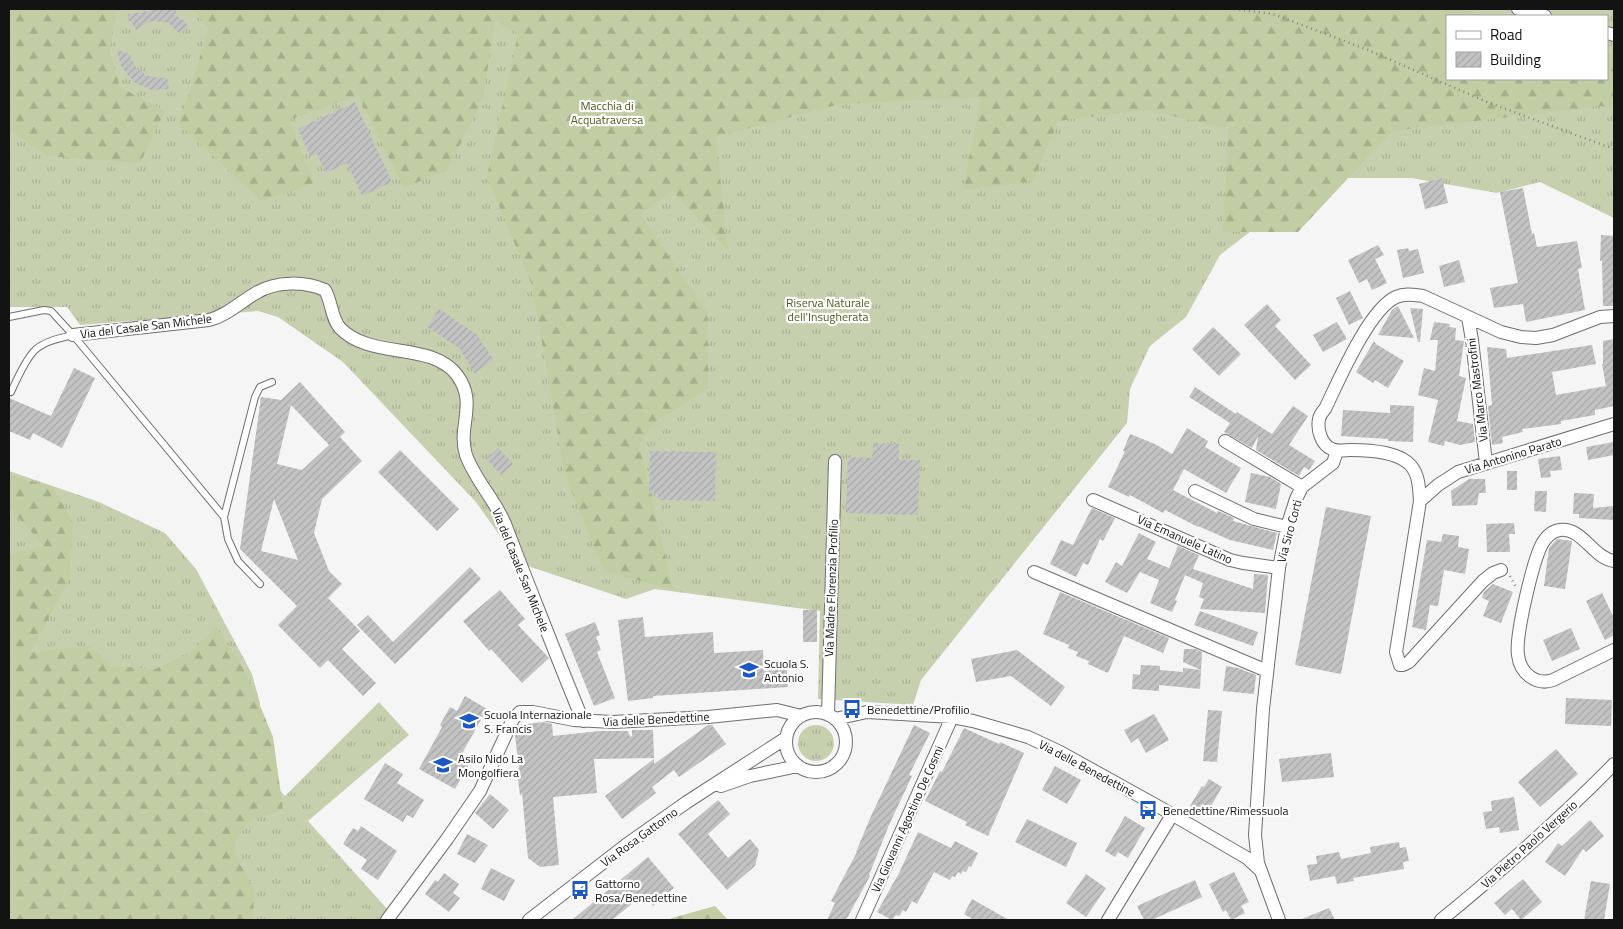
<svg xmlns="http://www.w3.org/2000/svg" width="1623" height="929" viewBox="0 0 1623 929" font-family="'Titillium Web',sans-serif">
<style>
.grass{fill:url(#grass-tufts);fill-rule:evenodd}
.forest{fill:url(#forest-firs)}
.building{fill:url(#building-hatch);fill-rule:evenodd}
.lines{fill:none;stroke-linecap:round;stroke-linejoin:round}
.service-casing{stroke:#6f6f70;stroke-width:8}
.minor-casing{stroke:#6f6f70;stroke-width:14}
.path{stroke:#858586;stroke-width:2.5;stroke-dasharray:1 4;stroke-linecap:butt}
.service{stroke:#fff;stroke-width:6}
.minor{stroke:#fff;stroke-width:12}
.labels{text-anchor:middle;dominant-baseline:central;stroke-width:4.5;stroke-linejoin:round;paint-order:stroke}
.park-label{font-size:12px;fill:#4f5d1c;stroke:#fff}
.street-label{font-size:12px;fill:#131314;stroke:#fff}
.poi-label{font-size:12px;fill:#131314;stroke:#fff;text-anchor:start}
</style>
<defs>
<pattern id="grass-tufts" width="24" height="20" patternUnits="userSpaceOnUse" patternTransform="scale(1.25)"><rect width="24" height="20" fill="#c7d0ae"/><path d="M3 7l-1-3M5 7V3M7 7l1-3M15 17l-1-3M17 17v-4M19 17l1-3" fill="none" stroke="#aab295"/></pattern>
<pattern id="forest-firs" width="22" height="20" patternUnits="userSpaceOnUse" patternTransform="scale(1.25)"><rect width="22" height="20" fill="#c1cda2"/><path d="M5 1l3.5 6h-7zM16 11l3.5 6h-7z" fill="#a5af8b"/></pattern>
<pattern id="building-hatch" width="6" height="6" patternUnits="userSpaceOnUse" patternTransform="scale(1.25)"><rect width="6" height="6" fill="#c3c3c4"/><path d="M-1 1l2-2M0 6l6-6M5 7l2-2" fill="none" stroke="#a7a7a8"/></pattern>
</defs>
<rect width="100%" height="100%" fill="#f5f5f6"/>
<path class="grass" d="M9,9H1614V218L1540,182L1497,193L1411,178H1320L1220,255L1186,317L1150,346L1130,389L1127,423L921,680L913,705L818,699L820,611L655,589L626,599L519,563L476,502L343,362L278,317L258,311L80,325L67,307H9ZM1447,16H1607V79H1447Z
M9,471L99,502L165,533L196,569L252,674L260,703L257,765L285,796L379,702L409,735L308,821L389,911L383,920H9Z
M798 743a18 18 0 1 1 36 0a18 18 0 1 1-36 0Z"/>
<path class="forest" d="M9,9H122L116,12L110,52L120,87L165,111L140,163L47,156L9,129Z
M193,9H1465L1482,16H1447V79H1607V54H1614V110L1601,106L1392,131L1298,232H1223L1228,129L1147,110L1058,121L1033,181L963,190L981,97L840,104L716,137L728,250L672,191L640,214L707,312L708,388L654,423L639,445L673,589L605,572L565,476L532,285L487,177L518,34L495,21L483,98L448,169L404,188L358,95L289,120L314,183L261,201L179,124L194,78L208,28Z
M9,475L53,487L73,523L69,579L31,652L89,646L112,666L155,669L190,653L216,627L247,674L273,737L283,809L251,820L235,840V855L254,889L253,920H9V554L44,546L9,507Z
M715,906L728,920H669L672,918Z"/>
<path class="building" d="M162,9H175L176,13L174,14L183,20L189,26L180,34L171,25L166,22L153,21L147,23L136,30L131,21H128V14Z
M117,51L126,52L130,56L136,68L146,75L152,77L167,78L169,89L151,90L134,82L127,74L121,66Z
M355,102L392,182L362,196L347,163L326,173L317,154L311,157L298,129Z
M1442,178L1448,203L1425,209L1419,184Z
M1523,188L1532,234L1534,233L1537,247L1577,241L1582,268L1578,269L1585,310L1526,322L1523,304L1494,308L1490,288L1518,283L1500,192Z
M1601,235L1614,236V306H1603L1602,261H1600Z
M1378,245L1384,255L1375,259L1387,283L1372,290L1367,279L1359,283L1348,260Z
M1408,248L1409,251L1418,249L1424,273L1403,278L1397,250Z
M1459,260L1465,282L1444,287L1439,266Z
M1350,291L1363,318L1349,325L1336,298Z
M1267,304L1281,320L1275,326L1311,365L1295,380L1244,325Z
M1398,306L1414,338L1378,335L1392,310Z
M1410,308L1423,309L1420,342H1418Z
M439,309L476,334L494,360L475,373L459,348L427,327Z
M1337,322L1347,339L1323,352L1313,335Z
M1434,322L1450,324L1449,327L1456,328L1455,340L1464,341L1459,376L1466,378L1457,421L1473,424L1475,442L1460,445L1445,441L1444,446L1428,442L1438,400L1418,395L1424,368L1435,371L1438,340H1430Z
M1213,327L1241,354L1219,376L1192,349Z
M1614,339V406L1595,410V415L1561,421V424L1522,429L1523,432L1502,437L1503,443L1492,445L1488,406L1492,405L1487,347L1506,349L1507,358L1592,345L1596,364L1552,372L1556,395L1606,386L1602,364H1603V341Z
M1374,341L1376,344L1404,361L1388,388L1375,380L1373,383L1356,372Z
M74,368L95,378L62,448L33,433L30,440L9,431V398L51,416Z
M300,382L345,432L340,437L362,461L322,499L314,533L329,571L342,584L328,598L360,631L342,649L376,683L363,696L328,660L320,668L278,625L297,606L240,549L261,397L281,400ZM291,405L329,445L302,470L277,464ZM274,499L298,560L261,551Z
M1195,387L1236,414L1237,412L1272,434L1293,406L1308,416L1289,445L1315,461L1309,470L1304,467L1299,476L1256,450L1258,436L1252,448L1224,432L1230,423L1189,397Z
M1390,405L1414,406L1413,442L1388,441V439L1341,436L1343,410L1390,413Z
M1187,428L1208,441L1205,447L1241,468L1226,493L1184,469L1173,490L1217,513L1218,511L1234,518L1233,521L1277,533L1273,550L1230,540L1198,526V527L1165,510L1163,513L1130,495L1129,497L1108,487L1125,451H1123L1130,434L1155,444L1172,454Z
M1614,442V455L1588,460L1586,447Z
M873,443L899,444V460H920L918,515L846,513L848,457L873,458Z
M498,448L513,464L501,475L486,459Z
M400,450L459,509L437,531L378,472Z
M650,451L716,452L715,501L658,500V494L649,493Z
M1560,456L1562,470L1550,471L1551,477L1541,478L1538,459Z
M1507,471H1517V490H1507Z
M1251,473L1270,477L1281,484L1276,509L1245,502Z
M1469,479H1485L1486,493H1479L1477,505L1452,506L1451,491Z
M1535,491H1547L1546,512L1534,511Z
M1574,493L1594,494L1593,508L1614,506V520L1579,518V514H1573Z
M1326,507L1371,516L1341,674L1295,665Z
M1092,508L1115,518L1103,541L1100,539L1088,565L1083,563L1076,577L1050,564L1061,540L1073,545Z
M1514,523L1515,534H1509L1510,552H1487L1486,524Z
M1139,533L1156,542L1147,559L1169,568L1178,546L1199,555L1193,569L1253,589L1254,574L1268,575L1265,613L1200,609L1204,599L1199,597L1203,583L1185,575L1175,600L1177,601L1172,612L1150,603L1159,580L1140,572L1127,593L1105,582L1116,562L1122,566Z
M1443,534L1459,536L1458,547L1469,549L1465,574L1444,570L1438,606L1430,605L1426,630L1412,627L1427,540L1441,542Z
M1557,539L1572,541L1565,589L1544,586L1549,548Z
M470,567L481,579L395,664L357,625L368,615L393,642Z
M1493,584L1513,592L1501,623L1483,616L1489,601L1482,598L1484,592Z
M500,590L525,619L518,625L549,658L522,683L491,649L489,651L463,621Z
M1060,592L1169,638L1163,653L1124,636L1108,673L1088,664L1089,661L1076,656L1078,652L1068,648L1069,645L1043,634Z
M1602,593L1614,618V635L1605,640L1586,601Z
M803,610H817V642H803Z
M1200,611L1258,632L1253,646L1194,625Z
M643,617L645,637L713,632L714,653L763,650L764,671L787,669L788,687L653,696V698L628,701L618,620Z
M595,622L600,635L596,637L601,650L597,652L615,698L594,706L565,634Z
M1571,628L1580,649L1552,661L1543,640Z
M1184,649H1195L1202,652L1201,670L1183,662Z
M1017,650L1065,687L1051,706L1011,676L976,682L971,659Z
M1141,665L1160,666V670L1183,672V668L1201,670L1200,689L1159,685V691L1132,689L1133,674L1140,675Z
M1226,666L1238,668L1256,675L1254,694L1223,691Z
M465,696L487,709L460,757L470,763L455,789L419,769L442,727L440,725L450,707L457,711Z
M1566,698L1612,700L1611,726L1565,724Z
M1208,710L1222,711L1217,762L1203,761Z
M1154,714L1169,740L1146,753L1138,738L1131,743L1124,730Z
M543,722L552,724L553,736L600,731H628L630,737L632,736V730H653L654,758L594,759L597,793L553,797L559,865L540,867L528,858L522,793L520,796L517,769L519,768L515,735L519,725Z
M708,725H712L726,744L679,777L674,770L652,787L656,793L622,819L605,796L654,759V764Z
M914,725L930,733L909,775L912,776L889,825L869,875L870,876L846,920H827L835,903L831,901L857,852H856L871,816Z
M964,728L999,744L1000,742L1024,753L988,836L965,825L967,822L925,801L940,771L942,772Z
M1556,749L1578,774L1540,807L1518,782Z
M1331,753L1334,777L1282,782L1279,759Z
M385,763L403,774L397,783L424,800L413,818L407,815L403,822L364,799Z
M1055,766L1081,780L1067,804L1042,790Z
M1209,779L1222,787L1206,815L1190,806L1202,786L1204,787Z
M490,794L509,810L493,829L475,813Z
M1514,797L1519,830L1500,833L1499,827L1486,829L1483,812L1492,811L1491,801Z
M718,800L730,814L708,834L728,858L750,839L759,850L755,866L727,890L678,834Z
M1125,816L1145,828L1128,858L1118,852L1115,857L1105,851Z
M1027,819L1077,843L1066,867L1015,842Z
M1590,820L1604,836L1586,852L1583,849L1565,876L1545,862L1558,843L1562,846Z
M361,826L397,851L378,880L361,869L367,860L343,844L353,828L358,831Z
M918,832L951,848L955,841L978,853L971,867L969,866L966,872L963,871L961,874L958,872L955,877L952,876L950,880L934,872L917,904L912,901L906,912L903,910L899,916L896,915L892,920L877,912L899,873Z
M467,834L488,845L475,863L457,854Z
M1399,842L1400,848L1406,847L1409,861L1403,862L1404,869L1353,878L1354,881L1337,884L1335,876L1310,881L1307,865L1317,864L1316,856L1339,852L1341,859L1371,853L1370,847Z
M648,857L674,888L653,906L644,894L612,920H572Z
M491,868L515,880L504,901L481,889Z
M1234,872L1249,902L1241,906L1245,913L1231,920L1226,910L1223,912L1209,884Z
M444,873L459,884L453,893L460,898L449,912L425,894L435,880L438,882Z
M1086,874L1106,888L1086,917L1066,903Z
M1523,879L1542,902L1521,920L1512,909L1505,915L1494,903Z
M1195,880L1202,897L1152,920H1144L1137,906Z
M1591,881L1610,884L1604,920H1584Z
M972,899L1009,920H974L964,914Z
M1329,908L1335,920H1299Z"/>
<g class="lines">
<g class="service-casing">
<path id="service" d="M9,317L44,310L51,311L73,335L224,517L228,539L238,561L260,584
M11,392C17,379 25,360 35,350C45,341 60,338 73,335
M224,517L255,397L260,387L272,382"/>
</g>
<g class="minor-casing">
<path id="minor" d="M1518,9L1545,16
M1607,33L1614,35
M1468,317L1472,340L1486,463
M73,335L209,320C228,315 240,302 256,293C276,281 304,281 325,290C332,302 331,318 340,328C370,360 432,341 457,375C478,403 457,427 466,455C475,480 495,500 505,524C510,537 515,550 520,563C541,616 561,668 583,721
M1225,441L1302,487
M1195,491L1254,519L1287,527
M1093,500L1230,560L1243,563L1279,568
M1420,501L1438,485L1458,472L1614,424
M1614,561C1593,558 1582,527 1560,530C1552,531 1546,537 1542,544C1533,561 1515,636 1518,655C1520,673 1536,686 1553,680L1614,650
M1501,570L1493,573L1483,581L1409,662L1403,665H1400L1396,652L1420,501C1419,487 1419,471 1407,462C1393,451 1368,450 1351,450C1345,450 1338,452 1332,449C1321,445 1317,429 1319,419C1320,415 1322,412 1325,409C1338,382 1369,309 1396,297C1405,293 1414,295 1423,296L1501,332L1521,337L1536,338L1553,335L1600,317L1614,316
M1034,572L1267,671
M786 742a30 30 0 1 1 60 0a30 30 0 1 1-60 0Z
M828,715L835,461
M835,719L867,712L952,717L973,721L1028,737L1060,752L1161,808L1247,858L1259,869
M721,786L750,776L798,766
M387,920L447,839L480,791L513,719L520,712H533L574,720L613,722L708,717L777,710L801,716
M529,920L626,845L687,802L786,738
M862,920L952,717
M1108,920L1172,815
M1279,920L1258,863L1255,835L1263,709L1279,568L1287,527L1296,499L1302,487L1333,463L1337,451
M1441,920C1501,871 1559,820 1614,764"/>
</g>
<path class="path" d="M1234,9L1273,14L1368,50L1487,102L1614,149
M1510,576L1516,587"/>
<use href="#service" class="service"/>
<use href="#minor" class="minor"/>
</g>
<defs>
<g id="school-bare" transform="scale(1.5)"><path d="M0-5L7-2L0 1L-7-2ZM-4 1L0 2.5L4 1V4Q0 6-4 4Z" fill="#1c58c4" stroke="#fff" stroke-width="2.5" paint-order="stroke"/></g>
<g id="bus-bare" transform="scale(1.5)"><path d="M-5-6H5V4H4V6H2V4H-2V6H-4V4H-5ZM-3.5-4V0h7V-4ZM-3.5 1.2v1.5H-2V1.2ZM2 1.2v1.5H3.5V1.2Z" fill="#1c58c4" stroke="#fff" stroke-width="2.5" paint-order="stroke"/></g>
</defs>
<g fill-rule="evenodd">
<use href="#school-bare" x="749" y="670"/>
<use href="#bus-bare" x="852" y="709"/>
<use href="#school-bare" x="469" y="721"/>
<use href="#school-bare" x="443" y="765"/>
<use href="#bus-bare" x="1148" y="810"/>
<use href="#bus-bare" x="580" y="890"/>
</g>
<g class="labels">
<g class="park-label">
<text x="607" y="105">Macchia di<tspan x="607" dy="14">Acquatraversa</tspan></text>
<text x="828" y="302">Riserva Naturale<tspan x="828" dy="14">dell'Insugherata</tspan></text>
</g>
<g class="street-label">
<text transform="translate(146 326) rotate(-7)">Via del Casale San Michele</text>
<text transform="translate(1477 390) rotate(-97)">Via Marco Mastrofini</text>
<text transform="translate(1513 455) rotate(-17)">Via Antonino Parato</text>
<text transform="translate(1289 531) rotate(-75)">Via Siro Corti</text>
<text transform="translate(1185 539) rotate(24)">Via Emanuele Latino</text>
<text transform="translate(521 570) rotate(68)">Via del Casale San Michele</text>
<text transform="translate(831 588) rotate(-88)">Via Madre Florenzia Profilio</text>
<text transform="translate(656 719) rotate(-3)">Via delle Benedettine</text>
<text transform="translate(1087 768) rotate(28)">Via delle Benedettine</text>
<text transform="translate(907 819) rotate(-66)">Via Giovanni Agostino De Cosmi</text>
<text transform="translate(639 837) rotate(-36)">Via Rosa Gattorno</text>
<text transform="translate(1529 844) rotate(-42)">Via Pietro Paolo Vergerio</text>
</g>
<g class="poi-label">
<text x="764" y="663">Scuola S.<tspan x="764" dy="14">Antonio</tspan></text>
<text x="867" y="709">Benedettine/Profilio</text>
<text x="484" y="714">Scuola Internazionale<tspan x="484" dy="14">S. Francis</tspan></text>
<text x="458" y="758">Asilo Nido La<tspan x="458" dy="14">Mongolfiera</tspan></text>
<text x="1163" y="810">Benedettine/Rimessuola</text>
<text x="595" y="883">Gattorno<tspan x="595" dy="14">Rosa/Benedettine</tspan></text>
</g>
</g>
<rect width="1623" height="929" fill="none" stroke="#131314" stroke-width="20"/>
<rect x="1446" y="15" width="162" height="65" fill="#ffffff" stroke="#a1a1a1"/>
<rect x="1456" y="31" width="25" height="8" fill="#ffffff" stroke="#a1a1a1"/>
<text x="1490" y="40" font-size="15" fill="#131314">Road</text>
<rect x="1456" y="52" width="25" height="15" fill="url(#building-hatch)" stroke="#a1a1a1"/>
<text x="1490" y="65" font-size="15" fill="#131314">Building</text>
</svg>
